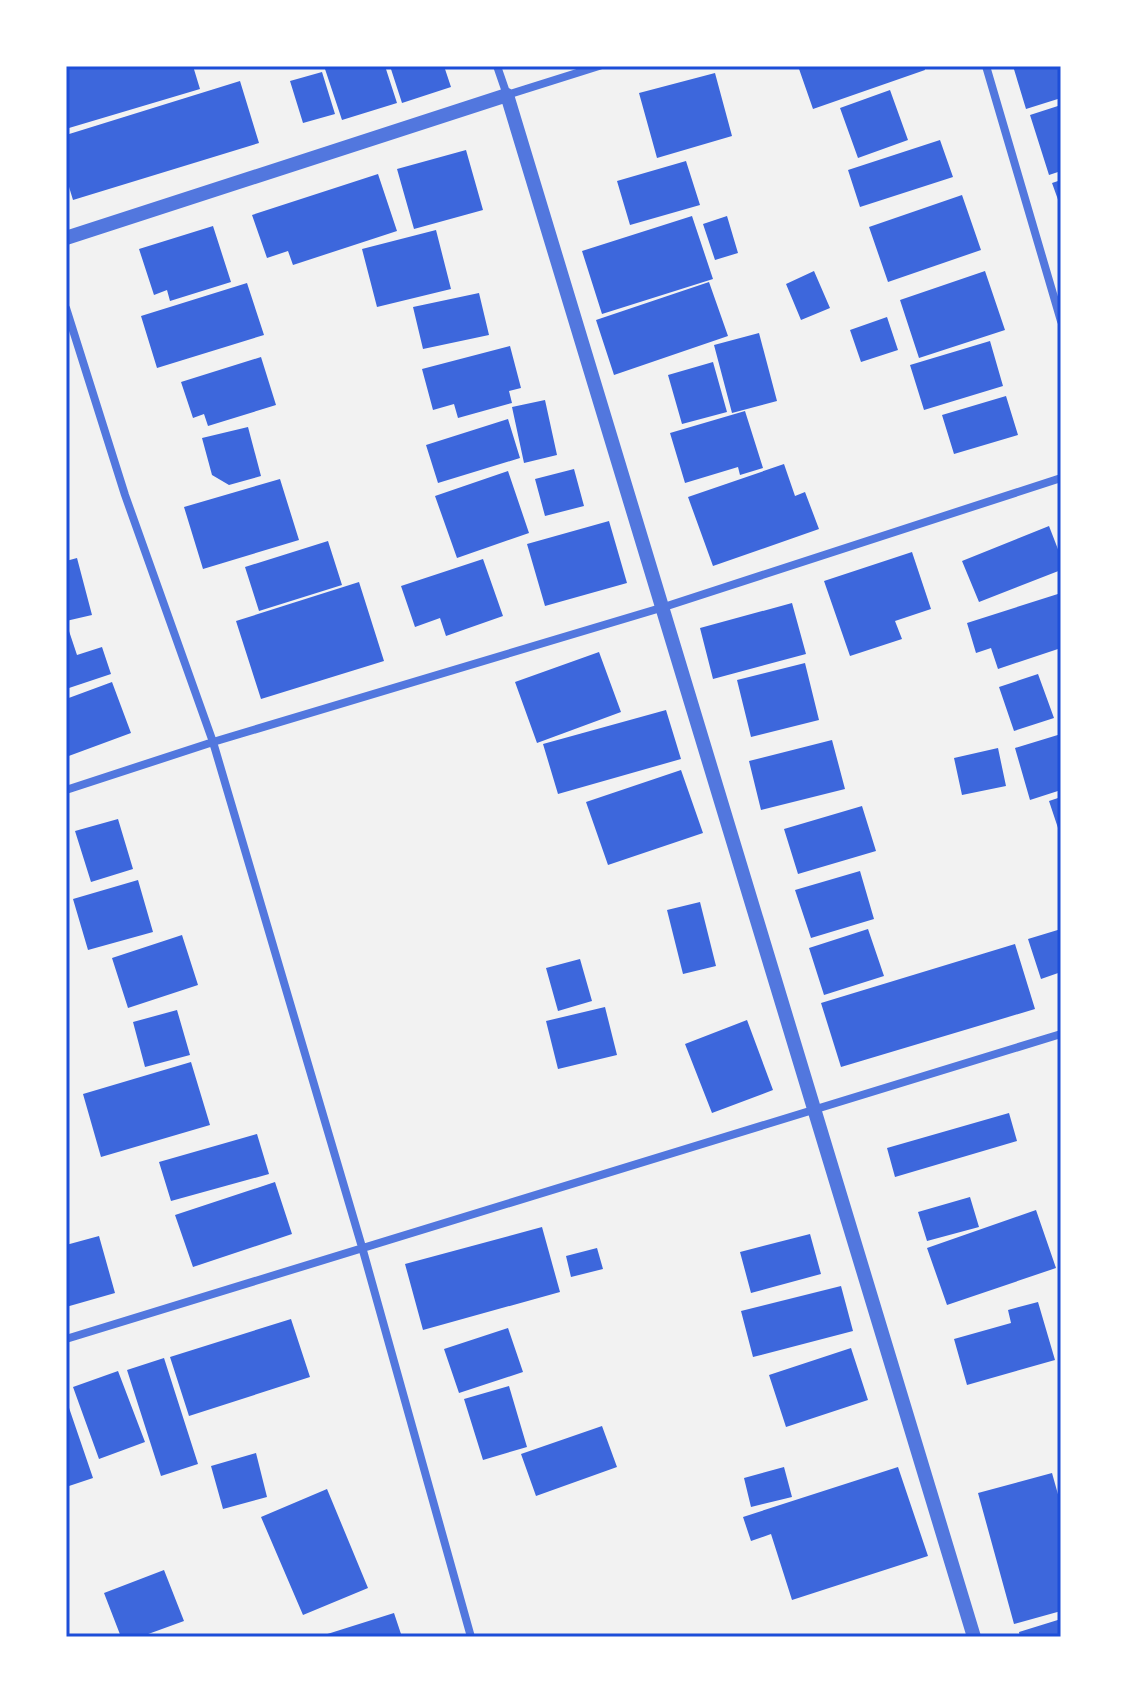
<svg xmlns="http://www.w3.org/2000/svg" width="1127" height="1703" viewBox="0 0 1127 1703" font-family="'Varela Round',sans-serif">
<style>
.building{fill:#3d67dc}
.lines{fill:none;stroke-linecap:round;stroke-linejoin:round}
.minor{stroke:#5277de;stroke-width:8}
.tertiary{stroke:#5277de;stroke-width:14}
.neatline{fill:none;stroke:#1d4ed8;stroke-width:3}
</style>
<rect width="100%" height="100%" fill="#f2f2f2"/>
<path class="building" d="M66,66H193L200,89L69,128L66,116Z
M324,66H385L397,103L342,120Z
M390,66H444L451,87L402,103Z
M798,66H924L925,70L813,109Z
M1013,66H1061V98L1026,109Z
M322,72L335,114L303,123L290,81Z
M715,73L732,136L657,158L639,93Z
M240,81L259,143L73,200L66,177V135Z
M890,90L908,140L858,158L840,108Z
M1061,105V171L1049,175L1030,115Z
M940,140L953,177L860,207L848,170Z
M466,150L483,210L414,229L397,169Z
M686,161L700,205L630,225L617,181Z
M378,174L397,231L293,265L288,251L267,258L252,215Z
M1061,180V208L1052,183Z
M962,195L981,250L888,282L869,227Z
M692,216L713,279L602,314L582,251Z
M727,216L738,253L715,260L703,224Z
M213,226L231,282L170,301L167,290L154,295L139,249Z
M436,230L451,289L377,307L362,249Z
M814,271L830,308L801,320L786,284Z
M985,271L1005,330L919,358L900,300Z
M709,282L728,336L614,375L596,320Z
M247,283L264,335L157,368L141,316Z
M479,293L489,335L423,349L413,307Z
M887,317L898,350L861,362L850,330Z
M759,333L777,401L732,413L714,345Z
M990,341L1003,386L924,410L910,365Z
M510,346L521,388L509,391L512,403L458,418L454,404L433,410L422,369Z
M261,357L276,405L208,426L204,414L193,418L181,382Z
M713,362L727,412L682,424L668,375Z
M1006,396L1018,435L954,454L942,415Z
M545,400L557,455L524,463L512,407Z
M745,411L763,468L740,475L738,467L685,483L670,433Z
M508,419L520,458L438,483L426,445Z
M248,427L261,476L229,485L212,475L202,438Z
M784,464L795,496L805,492L819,529L713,566L688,497Z
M574,469L584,506L545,516L535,479Z
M508,471L529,533L457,558L435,496Z
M280,479L299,540L203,569L184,507Z
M609,521L627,583L545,606L527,544Z
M1049,526L1061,557V570L979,602L962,561Z
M328,541L342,585L259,611L245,567Z
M912,552L931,609L895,621L902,639L850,656L824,581Z
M77,558L92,615L66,621V561Z
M483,559L503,616L446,636L440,618L415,627L401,586Z
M359,582L384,661L261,699L236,621Z
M1061,593V648L998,669L991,648L976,653L967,623Z
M792,603L806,654L713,679L700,628Z
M67,625L77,655L102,647L111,674L66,689Z
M599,652L621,712L537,743L515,682Z
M805,663L819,720L751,737L737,680Z
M1038,674L1054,718L1014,731L999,687Z
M112,682L131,733L66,757V699Z
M666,710L681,759L558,794L543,744Z
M1061,734V790L1030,800L1015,748Z
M832,740L845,789L761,810L749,761Z
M998,748L1006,786L962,795L954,758Z
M681,770L703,833L608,865L586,802Z
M1061,797V834H1060L1049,801Z
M862,806L876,851L798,874L784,829Z
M118,819L133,869L91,882L75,831Z
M860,871L874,919L811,938L795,890Z
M138,880L153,932L88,950L73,899Z
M700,902L716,966L683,974L667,910Z
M868,929L884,976L824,995L809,948Z
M1061,929V972L1041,979L1028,939Z
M182,935L198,985L128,1008L112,958Z
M1015,944L1035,1009L841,1067L821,1003Z
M580,959L592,1001L558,1011L546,968Z
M605,1007L617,1055L558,1069L546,1021Z
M177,1010L190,1055L145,1067L133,1022Z
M747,1020L773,1090L712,1113L685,1044Z
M191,1062L210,1125L101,1157L83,1094Z
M1009,1113L1017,1141L895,1177L887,1148Z
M257,1134L269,1174L171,1201L159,1162Z
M275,1182L292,1234L193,1267L175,1215Z
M970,1197L979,1227L927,1241L918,1212Z
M1036,1210L1056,1268L947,1305L927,1248Z
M542,1227L560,1292L423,1330L405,1264Z
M810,1234L821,1274L751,1293L740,1252Z
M99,1236L115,1293L66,1307V1245Z
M597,1248L603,1269L571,1277L566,1256Z
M841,1286L853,1331L753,1357L741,1311Z
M1038,1302L1055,1360L967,1385L954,1339L1011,1323L1008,1310Z
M291,1319L310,1377L189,1416L170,1357Z
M508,1328L523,1372L459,1393L444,1349Z
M851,1348L868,1400L786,1427L769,1375Z
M164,1358L198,1464L161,1476L127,1370Z
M118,1371L145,1442L99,1459L73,1387Z
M509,1386L527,1447L483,1460L464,1399Z
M66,1399L93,1478L66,1487Z
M602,1426L617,1467L536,1496L521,1454Z
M256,1453L267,1497L223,1509L211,1466Z
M784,1467L792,1497L751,1507L744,1478Z
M898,1467L928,1556L792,1600L771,1534L751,1541L743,1517Z
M1052,1473L1061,1505V1611L1014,1624L978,1493Z
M327,1489L368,1588L303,1615L261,1517Z
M164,1570L184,1621L140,1637H121L104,1593Z
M394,1613L402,1637H321V1636Z
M1061,1619V1637H1020L1019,1632Z"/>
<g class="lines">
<path class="minor" d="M497,66L507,95L599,66
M986,66L1061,321
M66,308L125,495L213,742L362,1247L471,1637
M66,790L213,742L664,607L1061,478
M66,1339L1061,1034"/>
<path class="tertiary" d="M66,238L507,95L974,1637"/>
</g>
<rect width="1127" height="1703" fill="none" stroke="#ffffff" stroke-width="136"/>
<rect x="68" y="68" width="991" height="1567" class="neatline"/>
</svg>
